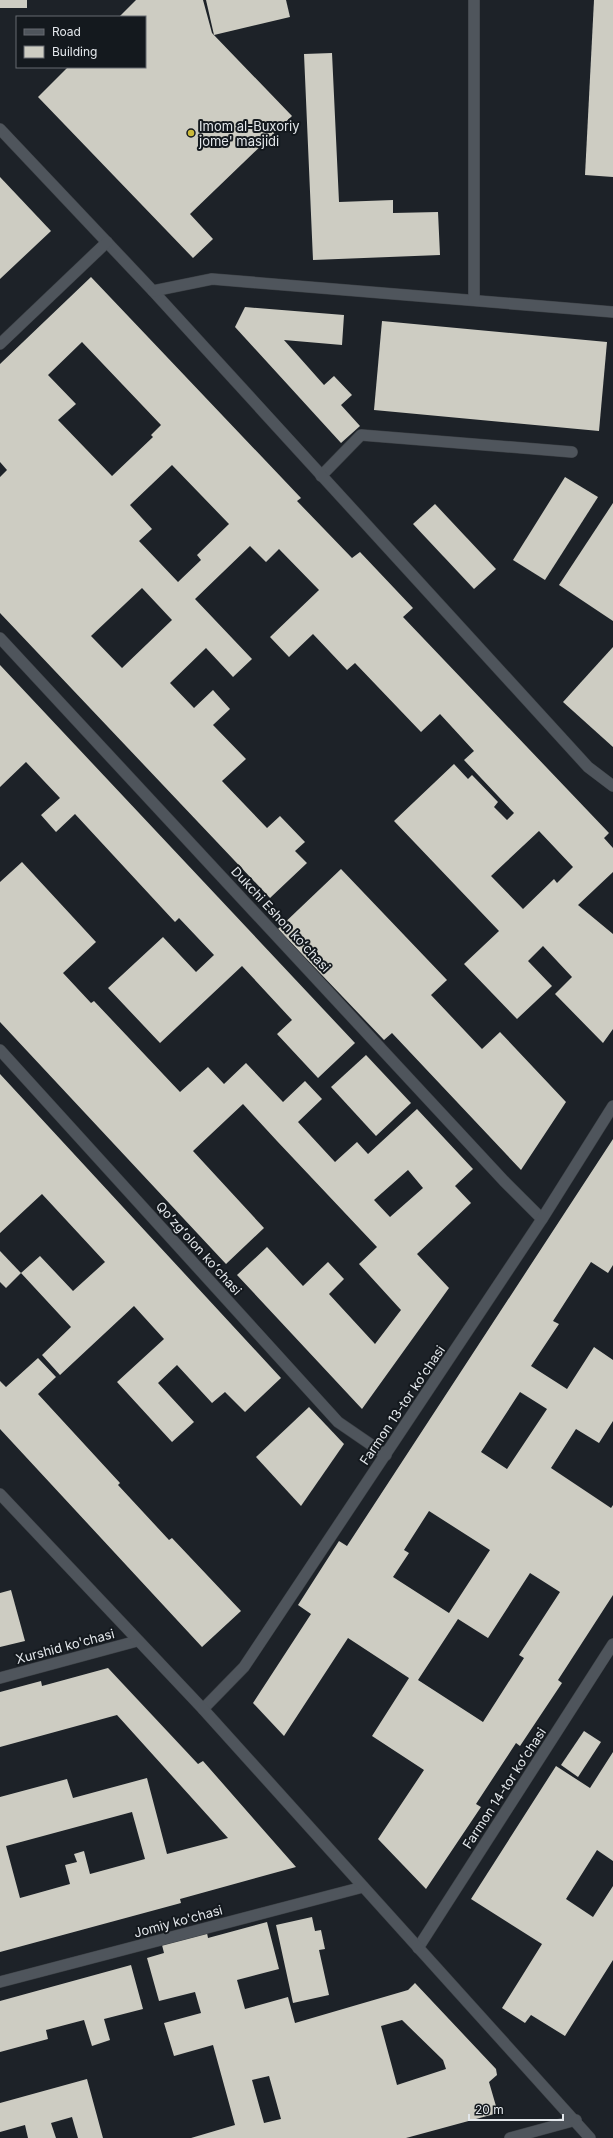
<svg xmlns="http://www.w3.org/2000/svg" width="613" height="2138" font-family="Inter,sans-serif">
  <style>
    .building { fill: #cdccc2; fill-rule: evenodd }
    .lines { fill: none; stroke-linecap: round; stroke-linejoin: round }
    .service-casing { stroke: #3c4045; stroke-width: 12 }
    .minor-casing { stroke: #3c4045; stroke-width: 12 }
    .tertiary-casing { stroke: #3c4045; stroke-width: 12 }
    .service { stroke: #4f555c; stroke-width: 11 }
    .minor { stroke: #4f555c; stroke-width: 11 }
    .tertiary { stroke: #4f555c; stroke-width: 11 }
    .poi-dot { fill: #cbb939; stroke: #14191e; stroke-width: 1.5 }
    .labels { text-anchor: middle; stroke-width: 4; stroke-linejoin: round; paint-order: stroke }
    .poi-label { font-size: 13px; fill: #e3e7eb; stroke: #14191e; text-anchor: start }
    .street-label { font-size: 13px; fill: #e3e7eb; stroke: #14191e }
  </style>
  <rect width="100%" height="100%" fill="#1d2228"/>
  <g class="building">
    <rect x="0" y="0" width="27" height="8"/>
    <path d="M136,0H203L212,33L292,116L190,214L213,239L193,258L38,97L68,67H145V17H119Z"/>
    <path d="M206,0H286L290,17L214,35Z"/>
    <path d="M594,0H613V177L585,175Z"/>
    <path d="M332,53L339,202L393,200V213L438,212L440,255L313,260L304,54Z"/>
    <path d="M0,177L51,231L0,279Z"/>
    <path d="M91,277L301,498L297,501L352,558L360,552L413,608L403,617L609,833L604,838L613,848V872L578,905L613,934V1029L603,1043L555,994L572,977L543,946L528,961L552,986L517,1019L464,964L499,931L394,821L454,764L468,779L472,775L498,802L494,807L507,820L514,813L464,760L474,751L440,714L421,732L355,663L347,670L313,634L289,657L270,637L319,590L279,549L266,562L250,546L195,599L252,659L233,677L206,648L170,683L194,708L213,690L230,709L213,725L246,759L222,781L267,828L280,816L305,842L295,851L307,863L270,898L0,613V477L7,470L0,462V364ZM82,342L161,425L151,435L153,437L112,476L58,420L76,404L48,375ZM172,465L229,524L197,555L201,560L178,582L139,541L152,529L130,505ZM142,588L172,620L122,668L91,636ZM539,831L573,867L557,883L554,879L523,909L491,876Z"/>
    <path d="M245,307L344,315L342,345L284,340L324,385L334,376L352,395L341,405L360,426L341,443L235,327Z"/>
    <path d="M382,321L607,342L599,431L374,410Z"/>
    <path d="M565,477L598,497L545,580L513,560Z"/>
    <path d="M613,503V621L559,585Z"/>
    <path d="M435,504L496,569L474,589L413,524Z"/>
    <path d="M613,647V747L563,702Z"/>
    <path d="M0,665L355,1043L318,1078L277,1034L292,1020L242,966L160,1043L108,988L163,937L196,972L214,955L179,918L175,922L75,814L56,832L41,815L60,798L26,762L0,787Z"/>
    <path d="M22,862L96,942L63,973L91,1003L94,1001L180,1092L208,1067L224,1084L246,1063L283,1102L305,1081L322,1099L298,1122L335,1162L357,1142L368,1154L417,1109L473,1169L455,1186L471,1203L417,1254L449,1288L362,1409L237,1275L267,1247L303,1286L328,1262L344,1279L329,1294L375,1344L401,1310L359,1264L377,1247L277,1141L243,1104L193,1151L264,1228L226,1264L0,1022V882ZM408,1170L423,1188L390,1217L374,1200Z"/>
    <path d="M341,869L447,980L431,995L482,1049L500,1032L566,1102L521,1170L392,1033L384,1040L278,929Z"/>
    <path d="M366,1055L411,1103L376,1136L331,1087Z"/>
    <path d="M0,1074L281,1378L245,1412L225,1392L212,1403L177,1365L158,1383L194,1422L172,1442L117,1382L164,1339L134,1306L60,1375L42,1355L71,1327L21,1273L40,1256L73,1291L105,1262L42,1194L0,1233Z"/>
    <path d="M613,1139V1265L608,1273L591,1262L553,1321L559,1324L531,1366L567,1389L594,1347L613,1360V1421L599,1443L576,1429L551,1468L611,1508L613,1505V1595L558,1680L562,1683L520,1746L516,1743L476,1804L481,1807L426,1889L378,1839L424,1770L372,1736L409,1678L348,1638L284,1736L253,1703L311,1614L298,1605L339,1541L347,1546ZM520,1392L547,1409L507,1469L481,1452ZM429,1511L490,1550L449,1613L393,1577L409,1553L404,1550ZM530,1573L560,1592L519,1655L524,1658L483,1722L418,1680L458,1619L488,1638Z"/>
    <path d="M0,1251L21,1273L6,1288L0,1282Z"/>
    <path d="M38,1358L56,1377L38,1394L120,1483L118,1485L169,1540L172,1538L241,1611L202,1647L0,1429V1381L6,1387Z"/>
    <path d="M309,1407L344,1444L301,1506L256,1457Z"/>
    <path d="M11,1590L25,1641L0,1647V1593Z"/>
    <path d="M108,1668L198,1764L203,1761L296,1867L180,1899L181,1903L0,1952V1797L67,1779L73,1798L147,1778L167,1854L228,1838L117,1715L0,1747V1692L41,1681L42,1686ZM132,1812L145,1859L90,1874L84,1851L74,1854L77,1862L65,1865L70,1884L20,1898L6,1846Z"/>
    <path d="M584,1731L601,1742L578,1777L561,1765Z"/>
    <path d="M613,1752V1861L597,1850L566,1899L593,1917L613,1886V1960L565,2036L531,2015L525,2023L502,2008L542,1944L471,1899L556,1766L590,1788Z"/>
    <path d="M312,1917L315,1931L321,1930L325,1949L319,1950L329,1995L293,2003L276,1925Z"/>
    <path d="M267,1922L279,1969L237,1980L245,2009L288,1997L295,2023L408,1990L415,1983L496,2069L497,2075L489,2082L498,2113L406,2138H191L235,2125L213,2045L174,2056L164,2023L201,2013L195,1992L159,2001L147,1958L164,1953L162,1945L207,1933L208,1938ZM402,2020L443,2060L446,2069L397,2085L381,2026ZM269,2076L281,2119L264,2123L252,2080Z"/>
    <path d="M131,1965L143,2009L104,2019L110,2040L92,2046L84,2020L46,2030L48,2039L0,2052V2001Z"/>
    <path d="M87,2079L103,2138H78L72,2117L51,2123L56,2138H28L25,2125L0,2132V2103Z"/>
  </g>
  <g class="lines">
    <defs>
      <path id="service" d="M321,476L361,435L572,452"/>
      <g id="minor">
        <path d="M0,129L153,291L588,767L613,786"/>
        <path d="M153,291L212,279L613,312"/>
        <path d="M474,299V0"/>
        <path d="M0,344L107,242"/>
        <path d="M0,638L504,1181L542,1219"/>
        <path d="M0,1050L338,1422L386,1455"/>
        <path d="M0,1678L137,1641"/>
        <path d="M203,1709L244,1667L542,1219L613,1106"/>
        <path d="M418,1948L613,1644"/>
        <path d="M0,1982L363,1887"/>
        <path d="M510,2138L576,2120"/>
      </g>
      <path id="tertiary" d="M0,1494L203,1709L590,2138"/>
    </defs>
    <use href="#service" class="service-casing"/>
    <use href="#minor" class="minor-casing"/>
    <use href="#tertiary" class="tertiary-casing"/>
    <use href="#service" class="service"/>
    <use href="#minor" class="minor"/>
    <use href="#tertiary" class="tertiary"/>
  </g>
  <circle class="poi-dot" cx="191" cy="133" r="4"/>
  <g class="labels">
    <g class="poi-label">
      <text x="199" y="131">Imom al-Buxoriy<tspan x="199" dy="15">jome' masjidi</tspan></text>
    </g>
    <g class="street-label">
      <text transform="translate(281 919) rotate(47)" y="5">Dukchi Eshon koʻchasi</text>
      <text transform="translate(199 1248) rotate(48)" y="5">Qoʻzgʻolon koʻchasi</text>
      <text transform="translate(402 1405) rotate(-56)" y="5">Farmon 13-tor koʻchasi</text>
      <text transform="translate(65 1646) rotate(-15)" y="5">Xurshid ko'chasi</text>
      <text transform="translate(504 1788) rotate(-57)" y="5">Farmon 14-tor koʻchasi</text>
      <text transform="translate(178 1921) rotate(-15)" y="5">Jomiy ko'chasi</text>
    </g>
  </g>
  <rect x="16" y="16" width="130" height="52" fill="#14191e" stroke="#676b70"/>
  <rect x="24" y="29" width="20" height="6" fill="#4f555c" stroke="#676b70"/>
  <text x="52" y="36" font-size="12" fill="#e3e7eb">Road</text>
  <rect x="24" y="46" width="20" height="12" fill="#cdccc2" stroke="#676b70"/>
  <text x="52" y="56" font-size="12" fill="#e3e7eb">Building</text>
  <path d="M469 2114v6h94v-6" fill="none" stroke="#e3e7eb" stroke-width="2"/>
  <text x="475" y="2114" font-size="12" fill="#e3e7eb" stroke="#14191e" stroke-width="3" paint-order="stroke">20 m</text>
</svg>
